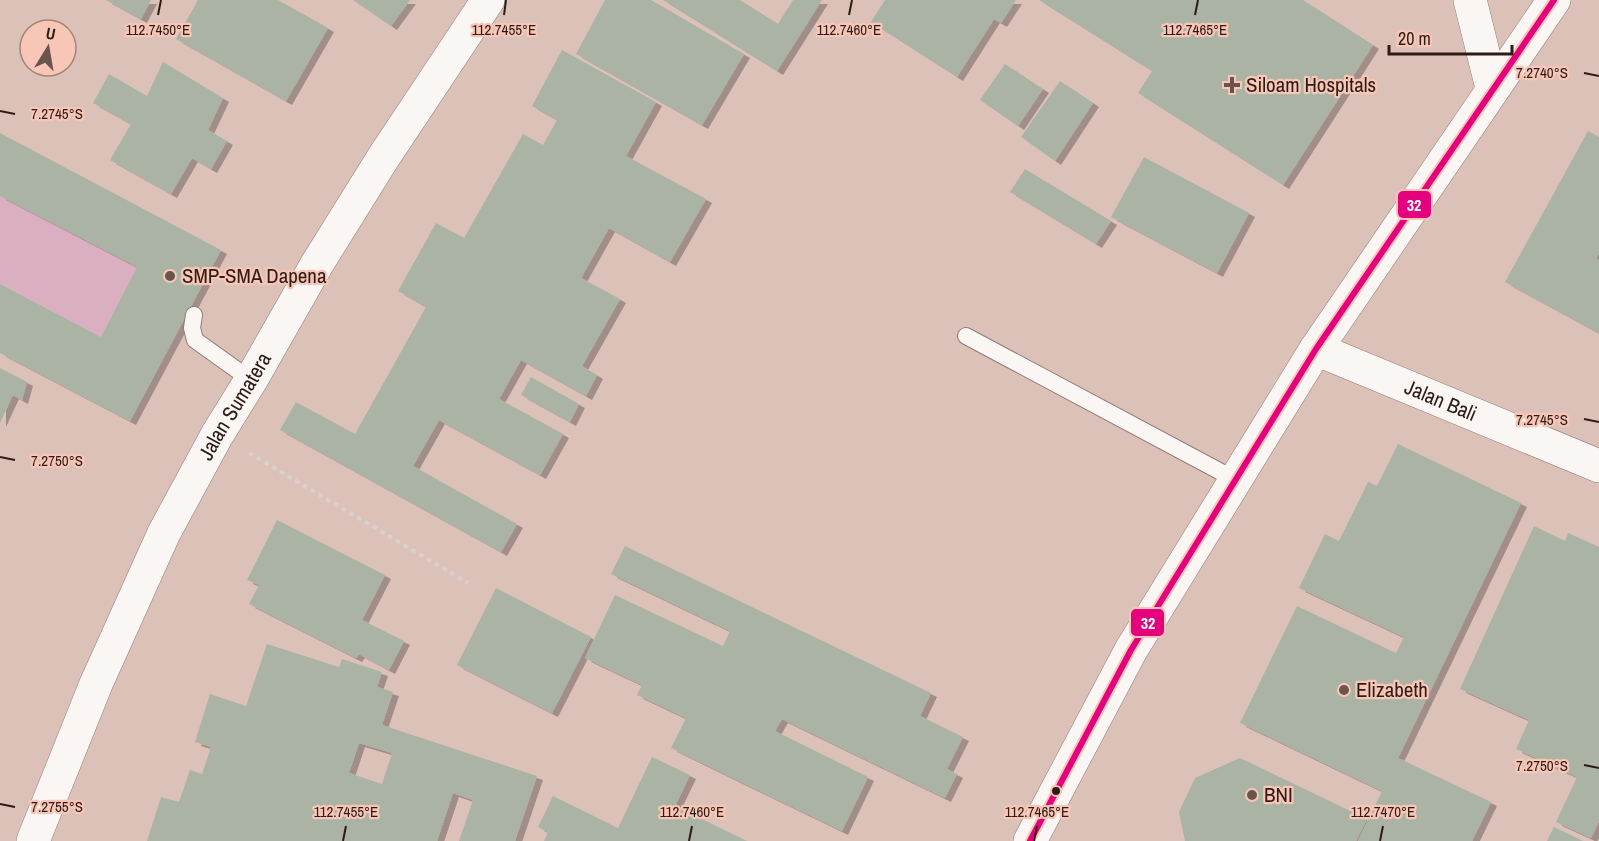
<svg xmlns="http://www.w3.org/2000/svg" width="1599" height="841" font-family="'Archivo Narrow',sans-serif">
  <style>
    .green { fill: #dbafc2 }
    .building { fill: #abb3a5; fill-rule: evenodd; filter: url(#shadow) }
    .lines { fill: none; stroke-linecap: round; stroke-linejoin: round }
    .lane-casing { stroke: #907c75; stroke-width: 18 }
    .street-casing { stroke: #907c75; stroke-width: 34 }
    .secondary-casing { stroke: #907c75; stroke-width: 34 }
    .highway-casing { stroke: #907c75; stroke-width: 34 }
    .path { stroke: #d9d1ce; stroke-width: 4; stroke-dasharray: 4.5 4.5; stroke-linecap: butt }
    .lane { stroke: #faf6f4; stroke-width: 16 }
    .street { stroke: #faf6f4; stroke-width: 33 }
    .secondary { stroke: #faf6f4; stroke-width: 33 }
    .highway { stroke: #faf6f4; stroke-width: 33 }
    .bus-1-casing { stroke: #f8c6b7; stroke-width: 10 }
    .bus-1 { stroke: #e5007d; stroke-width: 6 }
    .ticks { fill: none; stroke: #2d1b15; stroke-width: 2 }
    .poi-dot { fill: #6a554e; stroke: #f8c6b7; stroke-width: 2 }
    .bus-dot { fill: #2d1b15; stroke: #f8c6b7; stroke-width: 2 }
    .labels { text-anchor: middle; stroke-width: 4.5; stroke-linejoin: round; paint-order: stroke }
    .poi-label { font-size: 21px; fill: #2d1b15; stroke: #f8c6b7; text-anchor: start }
    .street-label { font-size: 21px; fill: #2d1b15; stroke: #f8c6b7 }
    .ticks-label { font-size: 15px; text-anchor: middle; fill: #2d1b15; stroke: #f8c6b7; stroke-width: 4.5; stroke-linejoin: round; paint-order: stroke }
    .line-badge { stroke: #f8c6b7; stroke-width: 2 }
    .badge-label { font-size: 16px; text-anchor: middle; font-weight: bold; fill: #fff }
  </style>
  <defs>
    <filter id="shadow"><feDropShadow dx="6" dy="4" stdDeviation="0" flood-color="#0004"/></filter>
  </defs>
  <rect width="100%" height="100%" fill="#dcc1b9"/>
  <path class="green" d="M0,196L137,267L101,337L0,284Z"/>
  <g class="building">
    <path d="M106,0H151L141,19Z"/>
    <path d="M198,0H278L328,28L286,101L176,39Z"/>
    <path d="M353,0H410L391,26Z"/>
    <path d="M605,0H651L744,54L702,125L576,54Z"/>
    <path d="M663,0H740L778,24L793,0H822L777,71Z"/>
    <path d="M885,0H1016L1001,23L994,19L957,77L871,22Z"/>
    <path d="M1039,0H1303L1373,45L1283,185L1138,93L1152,71Z"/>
    <path d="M562,50L656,102L626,156L706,199L670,262L609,228L581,278L620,299L582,366L597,375L586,396L521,360L499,399L563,434L540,475L439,420L413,466L517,524L501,552L280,430L296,402L355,434L426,307L398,291L436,223L464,238L523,134L543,145L557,120L532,106Z"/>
    <path d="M163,62L223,98L208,130L227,141L211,169L192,158L171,194L110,160L131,124L93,103L109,74L147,96Z"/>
    <path d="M1005,64L1043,89L1018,126L980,100Z"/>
    <path d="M1060,81L1093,103L1055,161L1021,137Z"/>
    <path d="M1588,131L1599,137V253L1596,258L1599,260V333L1505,282Z"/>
    <path d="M0,133L221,250L130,421L0,353V284L101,337L137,267L0,196Z"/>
    <path d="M1144,157L1249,213L1217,273L1111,217Z"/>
    <path d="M1025,169L1111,221L1096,244L1010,192Z"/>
    <path d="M0,368L27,382L22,400L13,395L0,423Z"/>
    <path d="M531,377L579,404L570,422L521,395Z"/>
    <path d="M1398,444L1521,503L1398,758L1491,802L1472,841H1358L1382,791L1240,723L1297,606L1396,653L1404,637L1299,588L1325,534L1339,541L1368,482L1377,486Z"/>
    <path d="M277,520L385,575L362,620L404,641L389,670L359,654L356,658L249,604L259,585L247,580Z"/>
    <path d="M1534,526L1565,541L1568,533L1599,547V821L1591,838L1556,822L1577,777L1516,749L1529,720L1460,689Z"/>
    <path d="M625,546L931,693L920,716L963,737L947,769L957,774L945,798L782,719L775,731L868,777L842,831L671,748L686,718L637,695L642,685L585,658L615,595L723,646L730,631L611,574Z"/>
    <path d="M496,588L591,637L552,713L457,665Z"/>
    <path d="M267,644L339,667L342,659L382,672L377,687L393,692L382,725L537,776L515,841H459L473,800L453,793L437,841H147L161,797L179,802L190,770L202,774L211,747L195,742L210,694L246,706ZM359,743L392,753L382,784L349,773Z"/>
    <path d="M652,757L690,775L675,806L747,841H544L548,832L538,827L553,796L618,828Z"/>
    <path d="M1240,758L1367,819L1356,841H1185L1179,812L1195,778Z"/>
    <path d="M1554,827L1583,841H1547Z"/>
  </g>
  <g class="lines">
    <defs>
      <g id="lane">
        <path d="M194,315L192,328L195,340L251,380"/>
        <path d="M966,336L1236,480"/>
      </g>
      <g id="street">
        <path id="s1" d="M1316,349L1599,466"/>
      </g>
      <g id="secondary">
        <path d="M1470,0L1492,88"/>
        <path id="s2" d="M33,841L96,684L164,533L217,435L251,380L317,264L383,158L488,0"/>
      </g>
      <path id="highway" d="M1030,841L1131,650L1316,349L1554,0"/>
    </defs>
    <use href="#lane" class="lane-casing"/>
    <use href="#street" class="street-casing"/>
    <use href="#secondary" class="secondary-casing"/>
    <use href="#highway" class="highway-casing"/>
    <path class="path" d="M249,453L468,583"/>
    <use href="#lane" class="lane"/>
    <use href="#street" class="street"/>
    <use href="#secondary" class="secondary"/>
    <use href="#highway" class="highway"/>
    <defs>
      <path id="bus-1" d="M1030,841L1131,650L1316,349L1554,0"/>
    </defs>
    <use href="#bus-1" class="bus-1-casing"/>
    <use href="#bus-1" class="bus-1"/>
  </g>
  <path class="ticks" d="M158,15L161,0M504,15L506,0M849,15L852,0M1195,15L1198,0M1584,73L1599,76M0,111L15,114M1584,419L1599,422M0,457L15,460M1584,765L1599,768M0,804L15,807M343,841L346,826M689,841L692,826M1034,841L1037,826M1380,841L1383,826"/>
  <g class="poi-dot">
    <path d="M1229 76h6v6h6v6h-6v6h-6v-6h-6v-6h6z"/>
    <circle cx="170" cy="276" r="6"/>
    <circle cx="1344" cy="690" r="6"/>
    <circle cx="1252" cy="795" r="6"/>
  </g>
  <circle class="bus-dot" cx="1056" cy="791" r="5"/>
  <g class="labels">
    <g class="poi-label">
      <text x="1246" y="92">Siloam Hospitals</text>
      <text x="182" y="283">SMP-SMA Dapena</text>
      <text x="1356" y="697">Elizabeth</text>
      <text x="1264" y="802">BNI</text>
    </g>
    <g class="street-label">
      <text dy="7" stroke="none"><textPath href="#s1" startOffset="135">Jalan Bali</textPath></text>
      <text dy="7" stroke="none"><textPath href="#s2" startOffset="480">Jalan Sumatera</textPath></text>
    </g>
  </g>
  <g class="ticks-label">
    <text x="158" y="35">112.7450°E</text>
    <text x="504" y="35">112.7455°E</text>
    <text x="849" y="35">112.7460°E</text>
    <text x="1195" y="35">112.7465°E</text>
    <text x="1542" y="78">7.2740°S</text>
    <text x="57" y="119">7.2745°S</text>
    <text x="1542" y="425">7.2745°S</text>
    <text x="57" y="466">7.2750°S</text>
    <text x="1542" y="771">7.2750°S</text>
    <text x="57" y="812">7.2755°S</text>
    <text x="346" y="817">112.7455°E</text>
    <text x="692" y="817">112.7460°E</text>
    <text x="1037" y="817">112.7465°E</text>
    <text x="1383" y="817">112.7470°E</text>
  </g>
  <g class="line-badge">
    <rect x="1397" y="190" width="35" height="29" rx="6" fill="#e5007d"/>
    <rect x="1130" y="608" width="35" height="29" rx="6" fill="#e5007d"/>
  </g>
  <g class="badge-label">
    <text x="1414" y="211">32</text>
    <text x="1148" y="629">32</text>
  </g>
  <g transform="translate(48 48) rotate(11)"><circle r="28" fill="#f8c6b7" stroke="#a78276" stroke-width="1.5"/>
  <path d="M0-4.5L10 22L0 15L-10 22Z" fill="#6a554e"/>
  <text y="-9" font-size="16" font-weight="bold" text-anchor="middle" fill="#2d1b15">U</text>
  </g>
  <path d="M1389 45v9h123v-9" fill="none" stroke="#2d1b15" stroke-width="3"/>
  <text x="1398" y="45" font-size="18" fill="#2d1b15" stroke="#f8c6b7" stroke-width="4.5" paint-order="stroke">20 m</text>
</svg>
